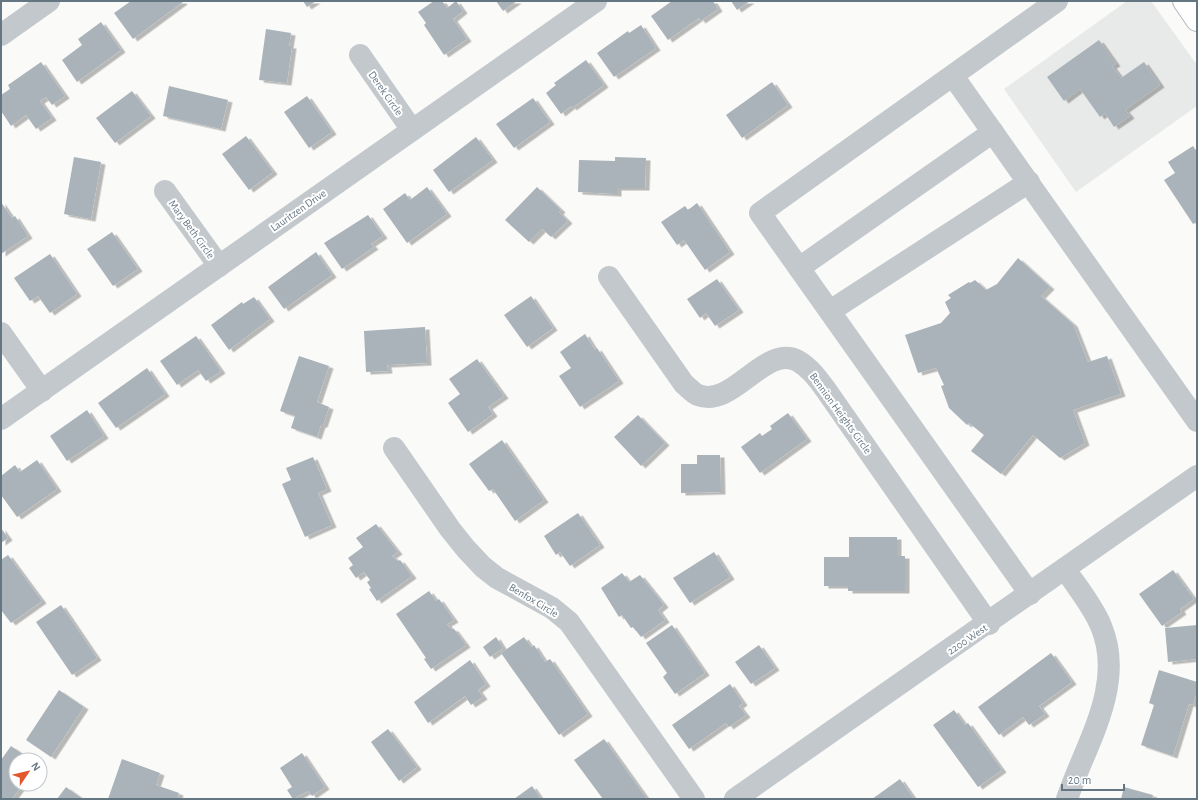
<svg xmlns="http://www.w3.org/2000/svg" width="1198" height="800" font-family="'Alegreya Sans',sans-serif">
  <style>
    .built { fill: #e8e9e9 }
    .building { fill: #aab3b9; filter: url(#shadow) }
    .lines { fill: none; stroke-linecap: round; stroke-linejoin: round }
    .major-casing { stroke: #b5babe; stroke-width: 24 }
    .minor { stroke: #c3c8cc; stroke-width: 22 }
    .major { stroke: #fff; stroke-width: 22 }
    .labels { text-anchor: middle; stroke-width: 4; stroke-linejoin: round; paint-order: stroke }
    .street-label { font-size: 11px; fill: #657683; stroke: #fff }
  </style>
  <defs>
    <filter id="shadow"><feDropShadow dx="4.5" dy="2.5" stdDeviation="0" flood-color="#0004"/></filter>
  </defs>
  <rect width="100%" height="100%" fill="#fafaf8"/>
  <path class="built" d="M1127,1H1151L1197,65V106L1076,192L1004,89Z"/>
  <g class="building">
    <path d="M131,1H182L183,2L133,39L114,13Z"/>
    <path d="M303,1H316L307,7Z"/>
    <path d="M434,1H442L447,8L456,1L463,11L453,19L467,39L444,55L424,25L426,23L418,12Z"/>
    <path d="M496,1H517L503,11Z"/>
    <path d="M672,1H713L718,9L701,21L699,18L668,40L651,16Z"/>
    <path d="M731,1H750L737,10Z"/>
    <path d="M101,22L121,50L77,82L62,60L82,45L78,39Z"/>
    <path d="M641,25L656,48L614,77L597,53L628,31L629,33Z"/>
    <path d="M266,29L291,33L289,46H292L287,83L259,80Z"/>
    <path d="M1099,40L1116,64L1112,66L1121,78L1144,62L1160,85L1125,110L1130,116L1114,127L1105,113L1100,117L1080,89L1064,101L1047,77Z"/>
    <path d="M586,60L604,85L572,108L571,106L561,114L546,93L556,85L554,83Z"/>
    <path d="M41,62L65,96L52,105L46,97L40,101L52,118L36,129L26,115L11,126L1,111V95L10,89L8,85Z"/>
    <path d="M772,82L788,105L742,138L726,115Z"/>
    <path d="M169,86L228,100L221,129L163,116Z"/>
    <path d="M132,91L151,116L115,143L96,118Z"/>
    <path d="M307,96L332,132L309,148L284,112Z"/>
    <path d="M533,98L550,122L514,148L496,124Z"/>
    <path d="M246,136L273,172L249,190L222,154Z"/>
    <path d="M476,137L493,160L449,192L433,170Z"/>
    <path d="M1193,146L1197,152V222L1193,224L1164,180L1175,173L1168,162Z"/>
    <path d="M74,157L101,162L91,219L64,214Z"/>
    <path d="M615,157L646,158L645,188H617V194L578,192L579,160L615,161Z"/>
    <path d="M427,187L447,214L407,243L383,209L405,193L410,200Z"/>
    <path d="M537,187L561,210L559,212L568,221L551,237L542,229L529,242L505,220Z"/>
    <path d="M1,202L12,218L15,216L28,236L1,254Z"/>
    <path d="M697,203L730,252L705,270L684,240L677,245L661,222L685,206L688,210Z"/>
    <path d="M368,215L383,236L371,244L374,247L342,269L324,243Z"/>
    <path d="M112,232L138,269L113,286L87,249Z"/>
    <path d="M316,252L332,275L284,309L268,287Z"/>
    <path d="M50,254L77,294L50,313L38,296L30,301L14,278Z"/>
    <path d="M1018,258L1050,287L1041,296L1073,324L1088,362L1107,356L1121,394L1073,410L1085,443L1060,458L1033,435L1001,474L971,451L984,435L969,423L967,425L949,408L941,386L944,385L936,368L918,373L905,335L941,323L950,313L945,302L951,298L948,295L969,282L970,283L975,280L986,290L997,284Z"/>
    <path d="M717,279L739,310L715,326L706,313L700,318L687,299Z"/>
    <path d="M531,296L553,328L527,347L504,315Z"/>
    <path d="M254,297L270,319L229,350L211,325L242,302L243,304Z"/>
    <path d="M425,327L427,363L387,365L388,371L366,372L364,331Z"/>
    <path d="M585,334L595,350L597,348L619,381L580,407L559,376L571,368L560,352Z"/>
    <path d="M196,336L221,371L206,381L198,370L177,385L160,361Z"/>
    <path d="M299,356L329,366L317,402L329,407L323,425H321L317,437L291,428L295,416L280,411Z"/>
    <path d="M477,359L504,396L488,407L493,414L468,432L448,403L460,394L449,379Z"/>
    <path d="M147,368L165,394L116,428L98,403Z"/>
    <path d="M87,410L104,436L67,461L50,436Z"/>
    <path d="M788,413L807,439L760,473L741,447L760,433L762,436L772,429L770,426Z"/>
    <path d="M638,415L665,443L641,466L614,437Z"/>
    <path d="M502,440L544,500L515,521L493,489L489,491L469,464Z"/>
    <path d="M697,455H720L721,492L681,493V464H697Z"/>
    <path d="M313,457L327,489L318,493L332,525L305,537L282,484L291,480L286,468Z"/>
    <path d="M37,460L57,489L17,517L1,495V476L15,465L20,472Z"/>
    <path d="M578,513L600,545L570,566L560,552L556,555L544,536Z"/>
    <path d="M376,524L398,552L392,556L398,561L400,560L412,576L377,601L369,589L371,588L367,582L370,580L364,572L356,578L349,568L353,565L348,558L363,547L356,538Z"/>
    <path d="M1,528L8,538L1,543Z"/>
    <path d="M849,537H897V556H905V591H848V586H824V557H849Z"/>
    <path d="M714,552L730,577L690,603L673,578Z"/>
    <path d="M8,555L42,601L11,623L1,610V560Z"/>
    <path d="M1173,570L1194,599L1180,609L1182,612L1162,626L1139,594Z"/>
    <path d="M622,573L629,582L640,575L664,605L658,610L665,620L641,637L633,627L631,628L622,615L619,617L601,588Z"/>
    <path d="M429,591L436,601L439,599L454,620L447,624L450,628L454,629L466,645L431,669L424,659L426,658L396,614Z"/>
    <path d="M61,605L97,658L72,675L36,622Z"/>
    <path d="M672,625L705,673L675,694L663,677L667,673L646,643Z"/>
    <path d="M1197,625V659L1168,662L1165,628Z"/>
    <path d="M496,637L503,648L490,657L483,647Z"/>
    <path d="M524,637L531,647L534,645L545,662L550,659L588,714L559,735L501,653Z"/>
    <path d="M759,645L775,668L751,684L735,662Z"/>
    <path d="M1051,653L1072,682L1039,706L1045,714L1029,725L1023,717L999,735L978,707Z"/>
    <path d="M470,660L486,684L478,690L483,697L471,705L465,696L428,723L414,702Z"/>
    <path d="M1159,670L1197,682V691L1193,705L1189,704L1173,756L1141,745L1154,705L1149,703Z"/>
    <path d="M730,684L743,703L739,706L746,715L729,727L726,723L689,749L672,725Z"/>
    <path d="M59,690L84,707L51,757L26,740Z"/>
    <path d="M954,710L965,725L968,723L1002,770L978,787L933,725Z"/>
    <path d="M388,729L417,767L399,781L371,742Z"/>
    <path d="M604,739L647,799H603L574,760Z"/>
    <path d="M11,746L31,760H16V784H23L12,799H1V760Z"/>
    <path d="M302,753L325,787L312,796L308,791L293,799L287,790L292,787L280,768Z"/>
    <path d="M122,759L160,773L156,785L179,793L177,799H108Z"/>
    <path d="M900,779L914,799H872Z"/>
    <path d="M532,786L541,799H514Z"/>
    <path d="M66,787L83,799H57Z"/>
    <path d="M1124,787L1153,795L1152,799H1121Z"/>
  </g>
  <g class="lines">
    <defs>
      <path id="major" d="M1184,1L1197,20"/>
    </defs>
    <use href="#major" class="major-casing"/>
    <g class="minor">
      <path d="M1,35L49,1"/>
      <path d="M360,55L412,130"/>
      <path d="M953,76L1197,421"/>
      <path d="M165,191L219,266"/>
      <path d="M799,268L993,132"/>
      <path d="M609,277L684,384C688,387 693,393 698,395C733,409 765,343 798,361C810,368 818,379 826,390L989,624"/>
      <path d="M830,311L1029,182"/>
      <path d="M1,333L42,391"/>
      <path d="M1,419L596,1"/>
      <path d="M394,448L450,529L466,549L483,567L497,578L552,608L569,622L694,799"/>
      <path d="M1065,569C1077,587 1093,606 1101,626C1126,685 1085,745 1067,799"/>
      <path d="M1030,594L760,213L1057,1"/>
      <path d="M735,799L1197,476"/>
    </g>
    <use href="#major" class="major"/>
  </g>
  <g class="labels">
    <g class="street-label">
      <text transform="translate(386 93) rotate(55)" y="4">Derek Circle</text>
      <text transform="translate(298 210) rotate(-35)" y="4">Lauritzen Drive</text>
      <text transform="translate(192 229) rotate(54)" y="4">Mary Beth Circle</text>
      <text transform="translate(841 413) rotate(54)" y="4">Bennion Heights Circle</text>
      <text transform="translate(534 600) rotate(31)" y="4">Benfox Circle</text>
      <text transform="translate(967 639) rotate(-34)" y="4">2200 West</text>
    </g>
  </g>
  <rect width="1198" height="800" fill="none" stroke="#657683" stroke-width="4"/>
  <g transform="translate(28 772) rotate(55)"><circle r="19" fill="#ffffff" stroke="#c1c8cd"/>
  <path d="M0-3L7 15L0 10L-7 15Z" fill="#e4572e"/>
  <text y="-6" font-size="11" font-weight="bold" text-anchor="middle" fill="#657683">N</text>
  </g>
  <path d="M1062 784v6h62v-6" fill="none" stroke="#657683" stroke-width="2"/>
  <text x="1068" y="784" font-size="12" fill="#657683" stroke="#ffffff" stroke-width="3" paint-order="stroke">20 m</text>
</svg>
